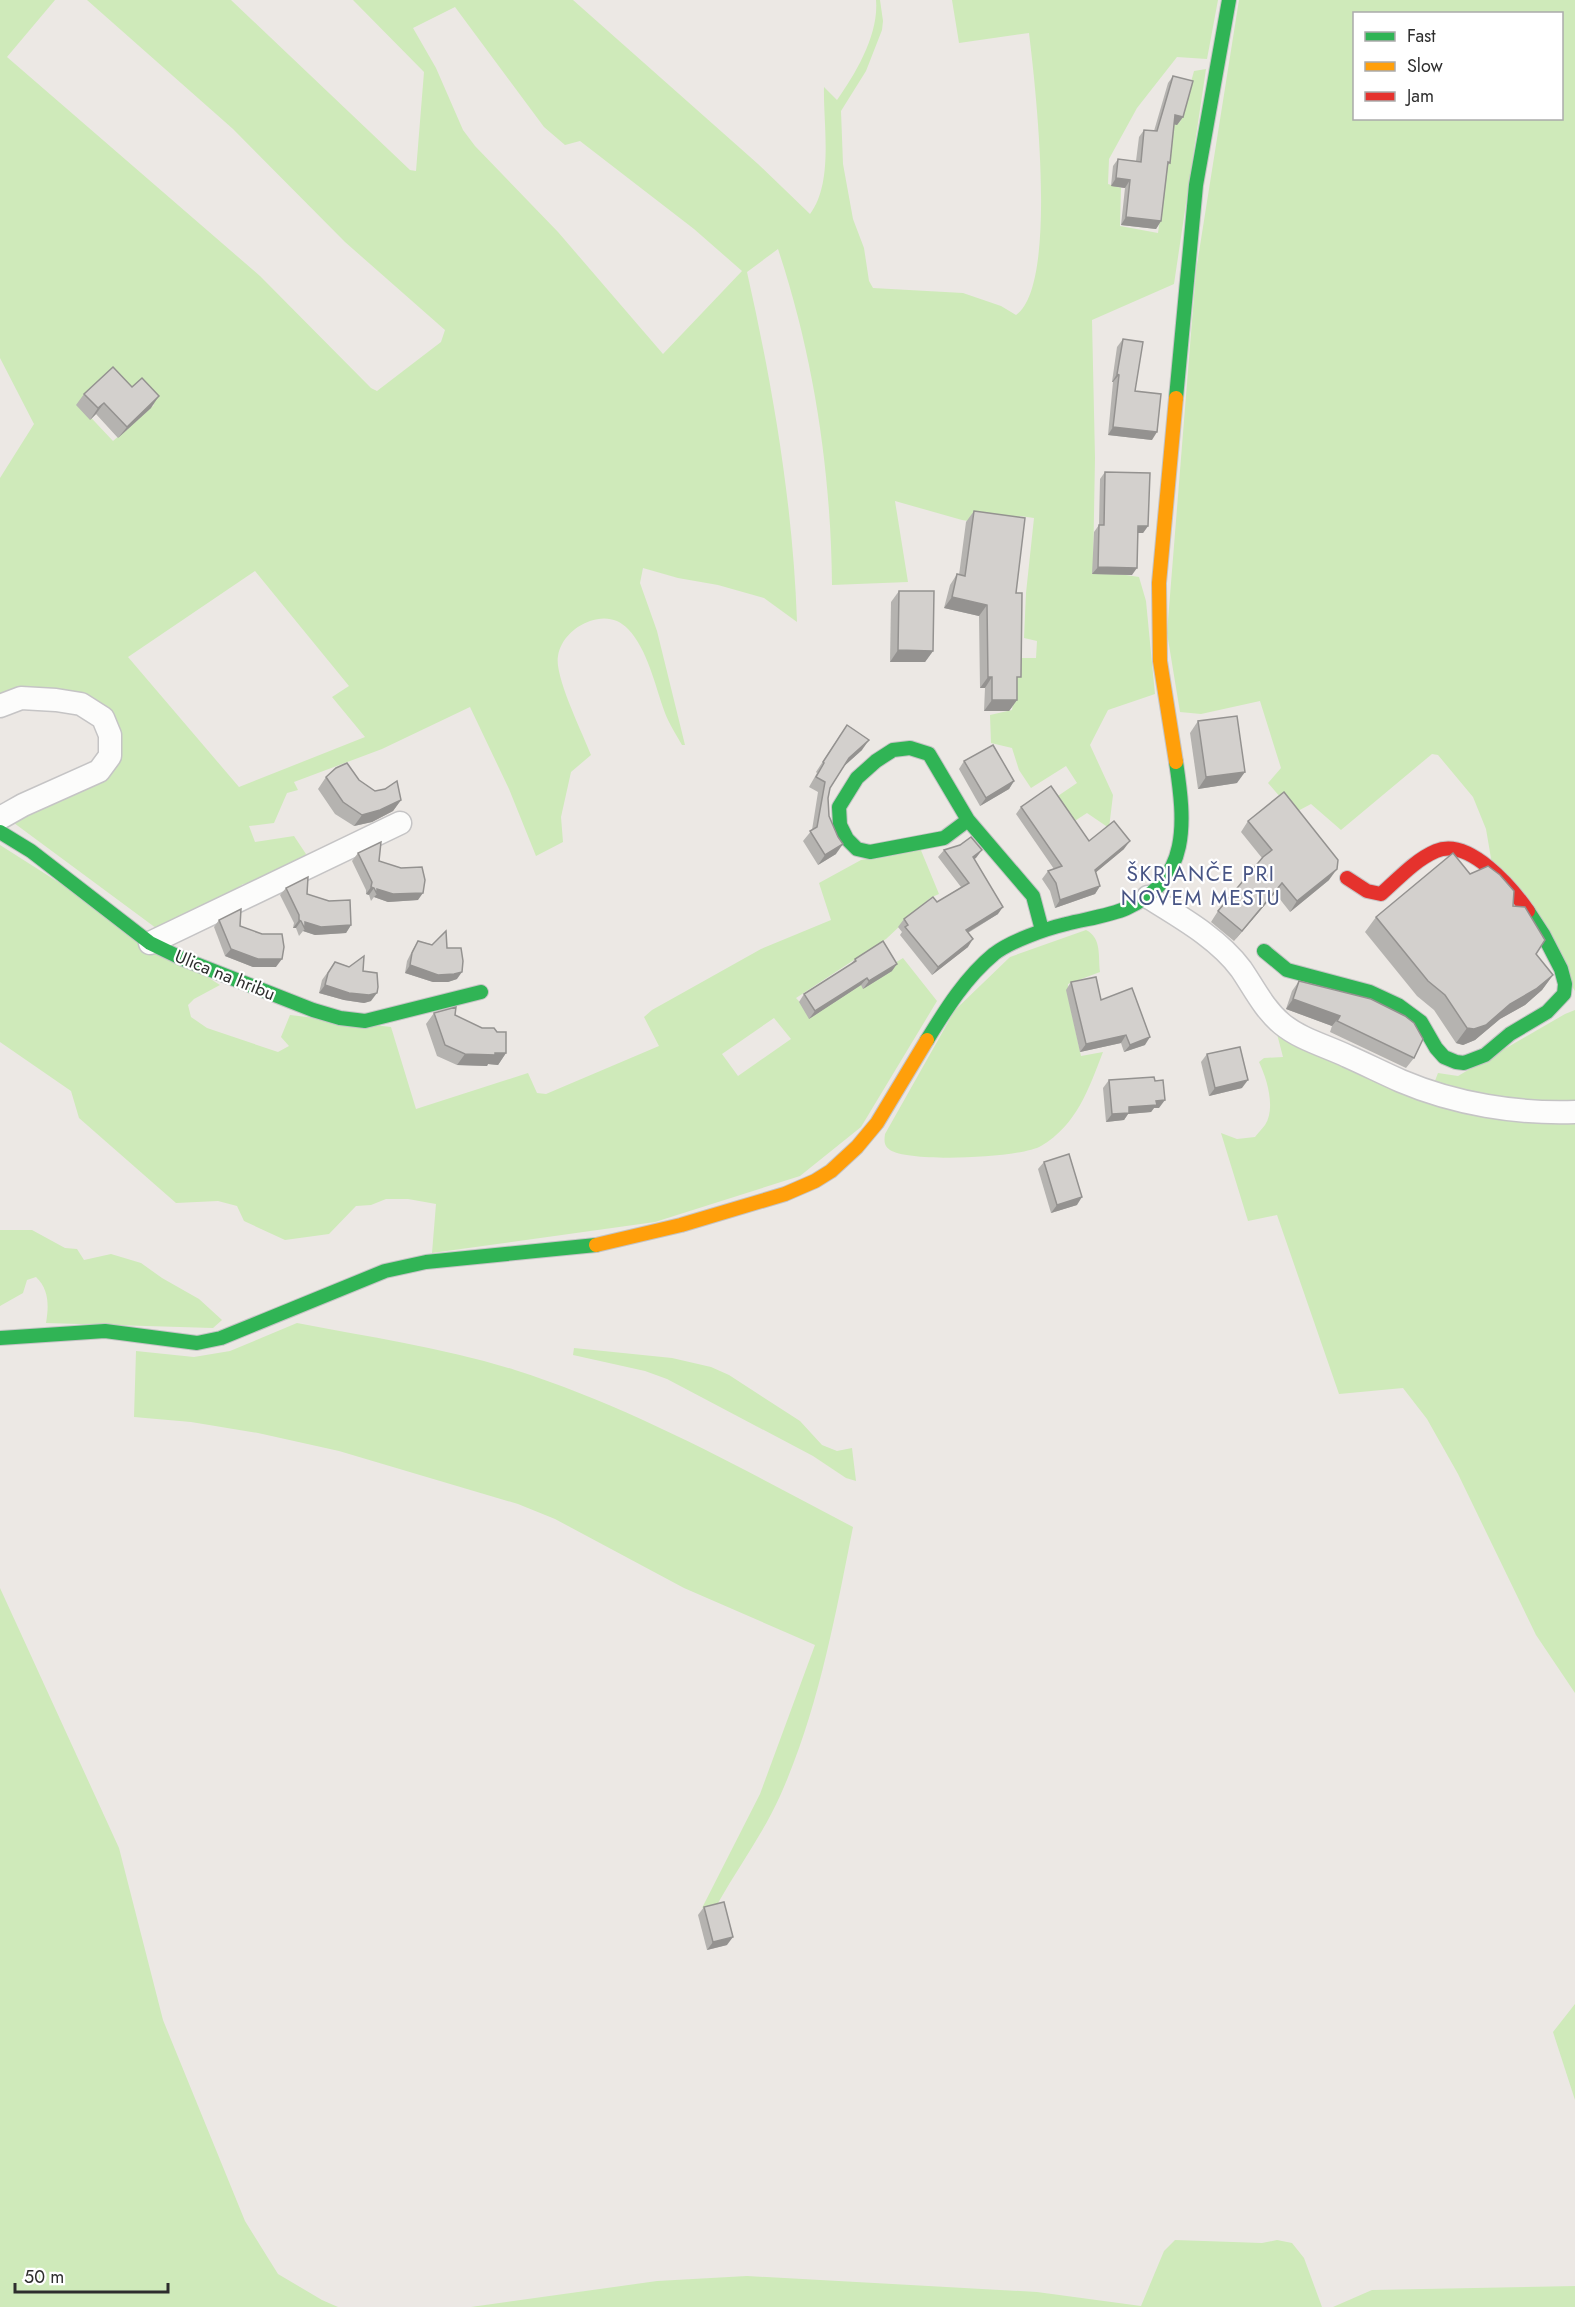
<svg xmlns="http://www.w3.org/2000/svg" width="1575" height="2307" font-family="Jost,sans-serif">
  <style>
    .green { fill: #cfeaba; fill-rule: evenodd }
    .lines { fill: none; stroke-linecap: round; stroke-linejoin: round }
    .street-casing { stroke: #c5c4c5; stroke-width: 25 }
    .fast-casing { stroke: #c5c4c5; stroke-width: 16 }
    .slow-casing { stroke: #c5c4c5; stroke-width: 16 }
    .jam-casing { stroke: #c5c4c5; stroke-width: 16 }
    .street { stroke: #fcfcfb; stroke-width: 22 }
    .fast { stroke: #30b455; stroke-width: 14 }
    .slow { stroke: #ff9f0a; stroke-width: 14 }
    .jam { stroke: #e5322d; stroke-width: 14 }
    .wall { fill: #b5b3b0 }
    .shaded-wall { fill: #949290 }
    .building { fill: #d3d0cd; stroke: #949290; stroke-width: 1.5 }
    .labels { text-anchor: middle; stroke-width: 4.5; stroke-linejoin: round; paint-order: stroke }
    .street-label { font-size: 18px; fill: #2e2e2e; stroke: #fff }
    .quarter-label { font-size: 21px; letter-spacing: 1.5px; fill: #485585; stroke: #fff }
  </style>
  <rect width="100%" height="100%" fill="#ece8e4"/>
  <g class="green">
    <path d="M0,0H55L7,57L260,276L371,388L377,391L441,342L445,330L345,242L233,129L87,0H231L410,170L416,171L424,72L353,0H573L758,164L810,214C834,182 823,124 824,87L837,100C856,73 879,34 876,0H880L883,21L882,30L866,71L841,111L843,164L853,219L864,248L869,281L873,288L963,293L1001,306L1016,315C1059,286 1035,82 1029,33L959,43L952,0H1218L1207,59L1177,57L1137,108L1109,159L1108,184L1121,188L1120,226L1158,233L1173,123L1180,122L1194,71L1206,69L1174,284L1092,320L1095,458L1093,570L1139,577L1146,601L1155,694L1108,710L1090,745L1113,795L1109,828L1087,813L1067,826L1052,800L1077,783L1066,766L1031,788L1019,770L1012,748L991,743L990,715L1012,710L1020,658H1036L1037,641L1024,638L1026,593L1034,518L1020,516L1014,528L962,520L895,501L908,582L832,585C831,472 814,357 778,249L747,272C773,388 793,504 797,622L764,598L718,585L678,578L643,568L640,583L657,631L685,745H682C676,734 669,724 665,713C655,686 648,650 628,629C618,618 604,616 590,621C574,627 561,639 558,656C554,676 583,734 591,755L571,772L561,817L563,842L536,856L509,789L470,707L382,749L294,782L298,790L287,793L274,823L249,826L255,842L294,836L306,854L303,860L253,883L243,884L226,896L170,921L160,931L14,823L17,818L103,776L108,718L0,698V478L34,424L0,358ZM455,7L544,127L565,145L580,141L694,229L742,271L663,354L558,232L475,146L463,130L436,68L413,28ZM136,386L154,405L113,441L80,406L128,392ZM255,571L349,686L332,697L365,737L239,787L128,657Z"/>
    <path d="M1239,0H1575V991L1493,870L1486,829L1473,797L1438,755L1432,754L1341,830L1311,804L1294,813L1268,783L1281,768L1260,701L1201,714L1180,712L1167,633L1196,271ZM1354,14H1562V118H1354Z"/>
    <path d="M0,845L220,985L194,999L188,1005L191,1017L207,1028L278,1052L289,1046L281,1037L290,1015L391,1027L416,1109L528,1073L537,1093L546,1094L659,1046L644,1017L652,1010L761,949L831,920L819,883L861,860L920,848L939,894L930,898L886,939L796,998L811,1014L903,958L937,1001L861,1127L800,1176L655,1222L432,1253L436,1204L408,1199H386L371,1205L356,1206L329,1234L285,1240L244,1221L237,1206L218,1201L176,1203L79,1118L71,1091L0,1042ZM774,1018L791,1039L738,1076L722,1054Z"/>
    <path d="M1086,930C1102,938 1098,956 1100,972L1068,984V996L1081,1056L1103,1052C1089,1088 1077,1125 1041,1146C1021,1158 910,1163 890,1150C884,1146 884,1141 885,1134L955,1010L1010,957Z"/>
    <path d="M1575,1010V1105L1556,1106L1433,1086L1438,1073L1458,1076L1565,1014Z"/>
    <path d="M1277,1034L1379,1081L1575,1118V1693L1536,1635L1458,1474L1427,1419L1403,1388L1339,1394L1277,1215L1248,1221L1221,1133L1237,1139L1255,1137C1258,1133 1262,1129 1265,1125C1276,1108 1267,1079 1259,1062L1264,1058L1283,1057Z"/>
    <path d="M0,1230H32L65,1248L77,1249L84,1260L111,1254L141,1263L162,1278L199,1299L222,1320L213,1328L46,1323C49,1306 49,1289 36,1277L27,1280L23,1293L0,1306Z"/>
    <path d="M297,1323C369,1337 445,1348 515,1370C634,1408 743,1469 853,1527C835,1618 818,1711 780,1796C763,1834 738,1867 718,1903L702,1908L760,1794L815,1645L684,1588L555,1519L518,1504L339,1451L258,1433L191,1422L134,1417L136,1351L194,1357L230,1351Z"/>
    <path d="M574,1348L672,1358L711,1367L729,1375L800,1421L822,1445L837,1451L852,1448L856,1481L846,1478L813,1456L667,1379L645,1371L573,1355Z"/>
    <path d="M0,1588L119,1848L163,2020L245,2221L278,2274L322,2300L338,2307H0Z"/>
    <path d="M1575,2004V2100L1553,2032Z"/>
    <path d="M1175,2240L1262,2243L1277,2240L1292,2243L1304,2258L1322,2307H471L657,2281L747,2276L1037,2292L1141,2306L1164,2251Z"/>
    <path d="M1575,2286V2307H1333L1372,2290Z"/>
  </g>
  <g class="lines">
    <defs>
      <g id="street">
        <path d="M0,706L21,698L56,700L81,704L103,718L110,735V756L99,771L23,805L0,818"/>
        <path d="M1148,897C1180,917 1218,938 1241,969C1254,988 1264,1009 1282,1024C1300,1039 1326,1046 1347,1056C1365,1064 1383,1073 1401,1081C1455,1104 1517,1114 1575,1112"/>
        <path d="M150,943L400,823"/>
      </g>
      <g id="fast">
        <path d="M1176,398L1196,185L1229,0"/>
        <path d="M968,820L944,838L870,852L857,849L847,839L840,825L839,807L857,778L876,761L893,750L910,748L929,754L968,820L1033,896L1042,930"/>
        <path d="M0,832L31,851L150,943L183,959L313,1010L340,1018L365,1021L481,992"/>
        <path d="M1264,951L1287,970L1370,992L1398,1005L1421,1022L1436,1048L1444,1057L1456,1062L1464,1063L1485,1055L1510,1034L1547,1012L1564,994L1565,984L1561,969L1543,934L1528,911"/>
        <path d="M927,1040C946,1009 966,977 994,954C1011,941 1045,929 1066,924C1085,919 1109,916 1127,908C1191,879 1185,822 1176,762"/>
        <path d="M0,1338L105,1331L197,1343L221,1338L385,1271L426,1262L596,1245"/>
      </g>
      <g id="slow">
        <path d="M1176,762L1160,661L1159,583L1176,398"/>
        <path d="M596,1245L681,1225L785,1194L815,1181L831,1171L857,1147L877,1123L927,1040"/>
      </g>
      <path id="jam" d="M1347,878L1367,891L1381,894C1398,879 1415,860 1436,851C1469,837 1512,888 1528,911"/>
    </defs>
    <use href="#street" class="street-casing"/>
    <use href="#fast" class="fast-casing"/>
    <use href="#slow" class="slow-casing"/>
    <use href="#jam" class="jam-casing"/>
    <use href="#street" class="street"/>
    <use href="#fast" class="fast"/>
    <use href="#slow" class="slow"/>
    <use href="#jam" class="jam"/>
  </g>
  <g class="wall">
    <path d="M1173,76L1183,117L1177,125L1174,124L1170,163L1168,165L1161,221L1156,229L1121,225L1125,188L1111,186L1113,166L1118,159L1136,161L1139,137L1144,130L1154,131L1168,83Z"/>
    <path d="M1123,339L1135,391L1152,440L1108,435L1113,382H1112L1117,347Z"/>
    <path d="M84,394L151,408L118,438L96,414L90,420L76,405Z"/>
    <path d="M1105,472L1148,526L1143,533H1138L1132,575L1092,574L1094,532L1099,525L1100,479Z"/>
    <path d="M974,511L1016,593L1017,700L1009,711H984L985,688H980L979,616L944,608L950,585L957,574L959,575L966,522Z"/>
    <path d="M899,591L933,651L925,662H890L891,602Z"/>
    <path d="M1198,721L1237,783L1198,789L1190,733Z"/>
    <path d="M840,735L862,750L844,766L830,788L828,798L829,816L836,854L818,865L803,841L812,830L818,792L809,787L817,773L816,772Z"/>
    <path d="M964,761L1014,781L1009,789L980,806L959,769Z"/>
    <path d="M326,777L359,780L375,791L385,789L401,800L393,811L372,822L354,826L335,814L318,789Z"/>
    <path d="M1021,807L1089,841L1124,849L1095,873L1100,886L1095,894L1055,908L1050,891L1042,879L1048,871L1054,869L1016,814Z"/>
    <path d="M1248,821L1329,880L1290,912L1275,893L1234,941L1211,922L1218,911L1262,858L1241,832Z"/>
    <path d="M944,850H982L974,859L998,914L968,933V947L932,975L900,935L902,932L898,927L904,919L937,902L961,887L938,857Z"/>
    <path d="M358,853L379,861L418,900L388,902L374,897L371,901L369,895L366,894V890L352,861Z"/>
    <path d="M1470,874L1513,906L1536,954L1553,975L1542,990L1525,1005L1500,1019L1475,1040L1463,1045L1456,1043L1434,1010L1417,996L1365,932L1376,917Z"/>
    <path d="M286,888L307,894L351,925L346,933L315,935L303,931L299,936L296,928H293L294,923L280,895Z"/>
    <path d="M219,920L240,926L276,967H253L225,956L214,927Z"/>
    <path d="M418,941L447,948L457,979L448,982H433L405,973L407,961L413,949Z"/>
    <path d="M855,959L892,971L863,989L861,985L809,1019L799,1002L804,994L850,965Z"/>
    <path d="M335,962L363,971L371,1001L364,1003L344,1000L319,993L322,980Z"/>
    <path d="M1299,981L1414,1058L1406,1068L1330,1032L1332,1026L1286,1009L1292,991Z"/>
    <path d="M1071,982L1145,1045L1124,1052L1121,1043L1080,1052L1066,990Z"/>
    <path d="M434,1013L455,1015L506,1053L498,1065L488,1064L487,1066L457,1065L437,1056L426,1024Z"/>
    <path d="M1207,1054L1242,1088L1209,1096L1201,1062Z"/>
    <path d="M1109,1080L1159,1108H1154L1151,1112L1128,1114L1124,1120L1106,1122L1103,1088Z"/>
    <path d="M1044,1162L1077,1205L1051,1213L1038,1169Z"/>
    <path d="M704,1907L727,1945L707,1950L698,1915Z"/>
  </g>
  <g class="shaded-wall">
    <path d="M1175,115L1183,117L1177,125L1169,123Z"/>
    <path d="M1116,178L1130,180L1125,188L1111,186Z"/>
    <path d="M1126,217L1161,221L1156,229L1121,225Z"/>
    <path d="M1117,374L1119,375L1113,382H1112Z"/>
    <path d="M159,396L151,408L118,438L127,427Z"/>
    <path d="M104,403L96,414L90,420L98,408Z"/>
    <path d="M1113,427L1157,432L1152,440L1108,435Z"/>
    <path d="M1138,526H1148L1143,533H1133Z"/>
    <path d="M1098,567L1137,568L1132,575L1092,574Z"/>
    <path d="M952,597L987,605L979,616L944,608Z"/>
    <path d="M898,650L933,651L925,662H890Z"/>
    <path d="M988,677H992L985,688H980Z"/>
    <path d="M992,700H1017L1009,711H984Z"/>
    <path d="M869,740L862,750L842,768L849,758Z"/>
    <path d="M1245,772L1237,783L1198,789L1206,777Z"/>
    <path d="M1014,781L1009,789L980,806L986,798Z"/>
    <path d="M401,800L393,811L372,822L354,826L362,815Z"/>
    <path d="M1130,841L1124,849L1089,878L1095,870Z"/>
    <path d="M843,844L836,854L818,865L825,855Z"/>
    <path d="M982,850L976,858L967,865L973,857Z"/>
    <path d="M1337,869L1329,880L1290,912L1297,901Z"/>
    <path d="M1282,883L1275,893L1234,941L1242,931Z"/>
    <path d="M1100,886L1095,894L1055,908L1060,900Z"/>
    <path d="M371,887L374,888L369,895L366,894Z"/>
    <path d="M377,889L423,893L418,900L388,902L374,897L377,894Z"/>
    <path d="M1003,907L998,914L960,937L966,930Z"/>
    <path d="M299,920L301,921L296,928H293Z"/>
    <path d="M305,922L351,925L346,933L315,935L303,931L305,929Z"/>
    <path d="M973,939L968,947L932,975L938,967Z"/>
    <path d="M231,949L282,959L276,967H253L225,956Z"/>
    <path d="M897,964L892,971L863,989L869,981Z"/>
    <path d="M410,965L462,972L457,979L448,982H433L405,973Z"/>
    <path d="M1553,975L1542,990L1525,1005L1500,1019L1475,1040L1463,1045L1456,1043L1467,1028L1510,1004Z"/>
    <path d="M867,978L861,985L809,1019L815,1011Z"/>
    <path d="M325,985L377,993L371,1001L364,1003L344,1000L319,993Z"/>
    <path d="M1293,999L1340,1016L1332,1026L1286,1009Z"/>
    <path d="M1126,1035L1121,1043L1080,1052L1086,1044Z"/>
    <path d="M1150,1037L1145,1045L1124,1052L1130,1045Z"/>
    <path d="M495,1053H506L498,1065L488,1064L487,1066L457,1065L465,1054Z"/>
    <path d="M1248,1080L1242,1088L1209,1096L1215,1088Z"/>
    <path d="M1165,1100L1159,1108H1154L1151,1112L1128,1114L1124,1120L1106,1122L1112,1114L1129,1107L1156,1101Z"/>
    <path d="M1082,1197L1077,1205L1051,1213L1057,1205Z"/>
    <path d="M733,1937L727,1945L707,1950L713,1942Z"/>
  </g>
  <g class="building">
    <path d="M1173,76L1193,81L1183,117L1175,115L1170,163L1168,162L1161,221L1126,217L1130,180L1116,178L1118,159L1141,162L1144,130L1157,131Z"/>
    <path d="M1123,339L1143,342L1135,391L1161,394L1157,432L1113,427L1119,375L1117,374Z"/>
    <path d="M113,367L132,387L142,378L159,396L127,427L104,403L98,408L84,394Z"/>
    <path d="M1105,472L1150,473L1148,526H1138L1137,568L1098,567L1099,525H1104Z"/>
    <path d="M974,511L1025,518L1016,593H1022L1021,677H1017V700H992V677H988L987,605L952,597L957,574L965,576Z"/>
    <path d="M899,591H934L933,651L898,650Z"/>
    <path d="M1237,716L1245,772L1206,777L1198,721Z"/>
    <path d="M847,725L869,740L849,758L830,788L828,798L829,816L838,837L843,844L825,855L810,831L817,827L825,782L816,777L824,763L823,762Z"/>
    <path d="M993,745L1014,781L986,798L964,761Z"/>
    <path d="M347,763L359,780L375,791L385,789L397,781L401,800L380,810L362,815L343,802L326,777L336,768Z"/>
    <path d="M1051,786L1089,841L1114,821L1130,841L1095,870L1100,886L1060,900L1056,883L1048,871L1062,866L1021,807Z"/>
    <path d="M1284,792L1338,860L1337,869L1297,901L1282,883L1242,931L1218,911L1263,857L1272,850L1248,821Z"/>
    <path d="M971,837L982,850L973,857L1003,907L966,930L973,939L938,967L905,927L908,925L904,919L933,897L937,902L969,883L944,850L960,845Z"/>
    <path d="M381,842L379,861L401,868L422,867L425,880L423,893L393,894L377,889V894L374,888L371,887L372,882L358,853Z"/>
    <path d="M1453,853L1470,874L1488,866L1500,875L1514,891L1513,906L1525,907L1545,940L1536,954L1553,975L1536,989L1510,1004L1486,1025L1474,1029L1467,1028L1445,995L1428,981L1376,917Z"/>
    <path d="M308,877L307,894L329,901L350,900L351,925L321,927L305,922V929L301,921L299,920V915L286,888Z"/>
    <path d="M241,909L240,926L262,934H282L284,947L282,959H258L231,949L219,920Z"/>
    <path d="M446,931L447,948H461L463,961L462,972L454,974L438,975L410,965L412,953L418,941L432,945Z"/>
    <path d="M883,941L897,964L869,981L867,978L815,1011L804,994L856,961L855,959Z"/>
    <path d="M364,956L363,971L377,973L378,987L377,993L369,995L349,993L325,985L328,973L335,962L349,967Z"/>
    <path d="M1096,977L1101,1000L1132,988L1150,1037L1130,1045L1126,1035L1086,1044L1071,982Z"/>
    <path d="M1299,981L1371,999L1405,1016L1414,1023L1423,1039L1414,1058L1337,1021L1340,1016L1293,999Z"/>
    <path d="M456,1007L455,1015L482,1028H494L497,1032H506V1053H495V1055L465,1054L445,1045L434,1013Z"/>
    <path d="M1240,1047L1248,1080L1215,1088L1207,1054Z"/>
    <path d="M1154,1077L1155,1081L1163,1080L1165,1100L1156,1101L1157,1105L1129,1107V1113L1112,1114L1109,1080Z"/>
    <path d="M1069,1154L1082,1197L1057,1205L1044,1162Z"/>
    <path d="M724,1902L733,1937L713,1942L704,1907Z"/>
  </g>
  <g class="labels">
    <g class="street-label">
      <text transform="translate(225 975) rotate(22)" y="6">Ulica na hribu</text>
    </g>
    <g class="quarter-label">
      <text x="1201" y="881">ŠKRJANČE PRI<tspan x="1201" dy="24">NOVEM MESTU</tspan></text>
    </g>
  </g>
  <rect x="1353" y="12" width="210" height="108" fill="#ffffff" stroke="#ababab" stroke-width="1.5"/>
  <rect x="1365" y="32" width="30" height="9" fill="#30b455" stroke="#ababab" stroke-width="1.5"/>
  <text x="1407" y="42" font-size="18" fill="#2e2e2e">Fast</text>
  <rect x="1365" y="62" width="30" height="9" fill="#ff9f0a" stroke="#ababab" stroke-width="1.5"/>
  <text x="1407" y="72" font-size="18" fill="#2e2e2e">Slow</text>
  <rect x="1365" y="92" width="30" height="9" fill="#e5322d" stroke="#ababab" stroke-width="1.5"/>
  <text x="1407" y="102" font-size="18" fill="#2e2e2e">Jam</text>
  <path d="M15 2283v9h153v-9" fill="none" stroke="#2e2e2e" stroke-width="3"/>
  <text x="24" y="2283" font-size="18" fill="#2e2e2e" stroke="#ffffff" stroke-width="4.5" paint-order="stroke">50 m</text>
</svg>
